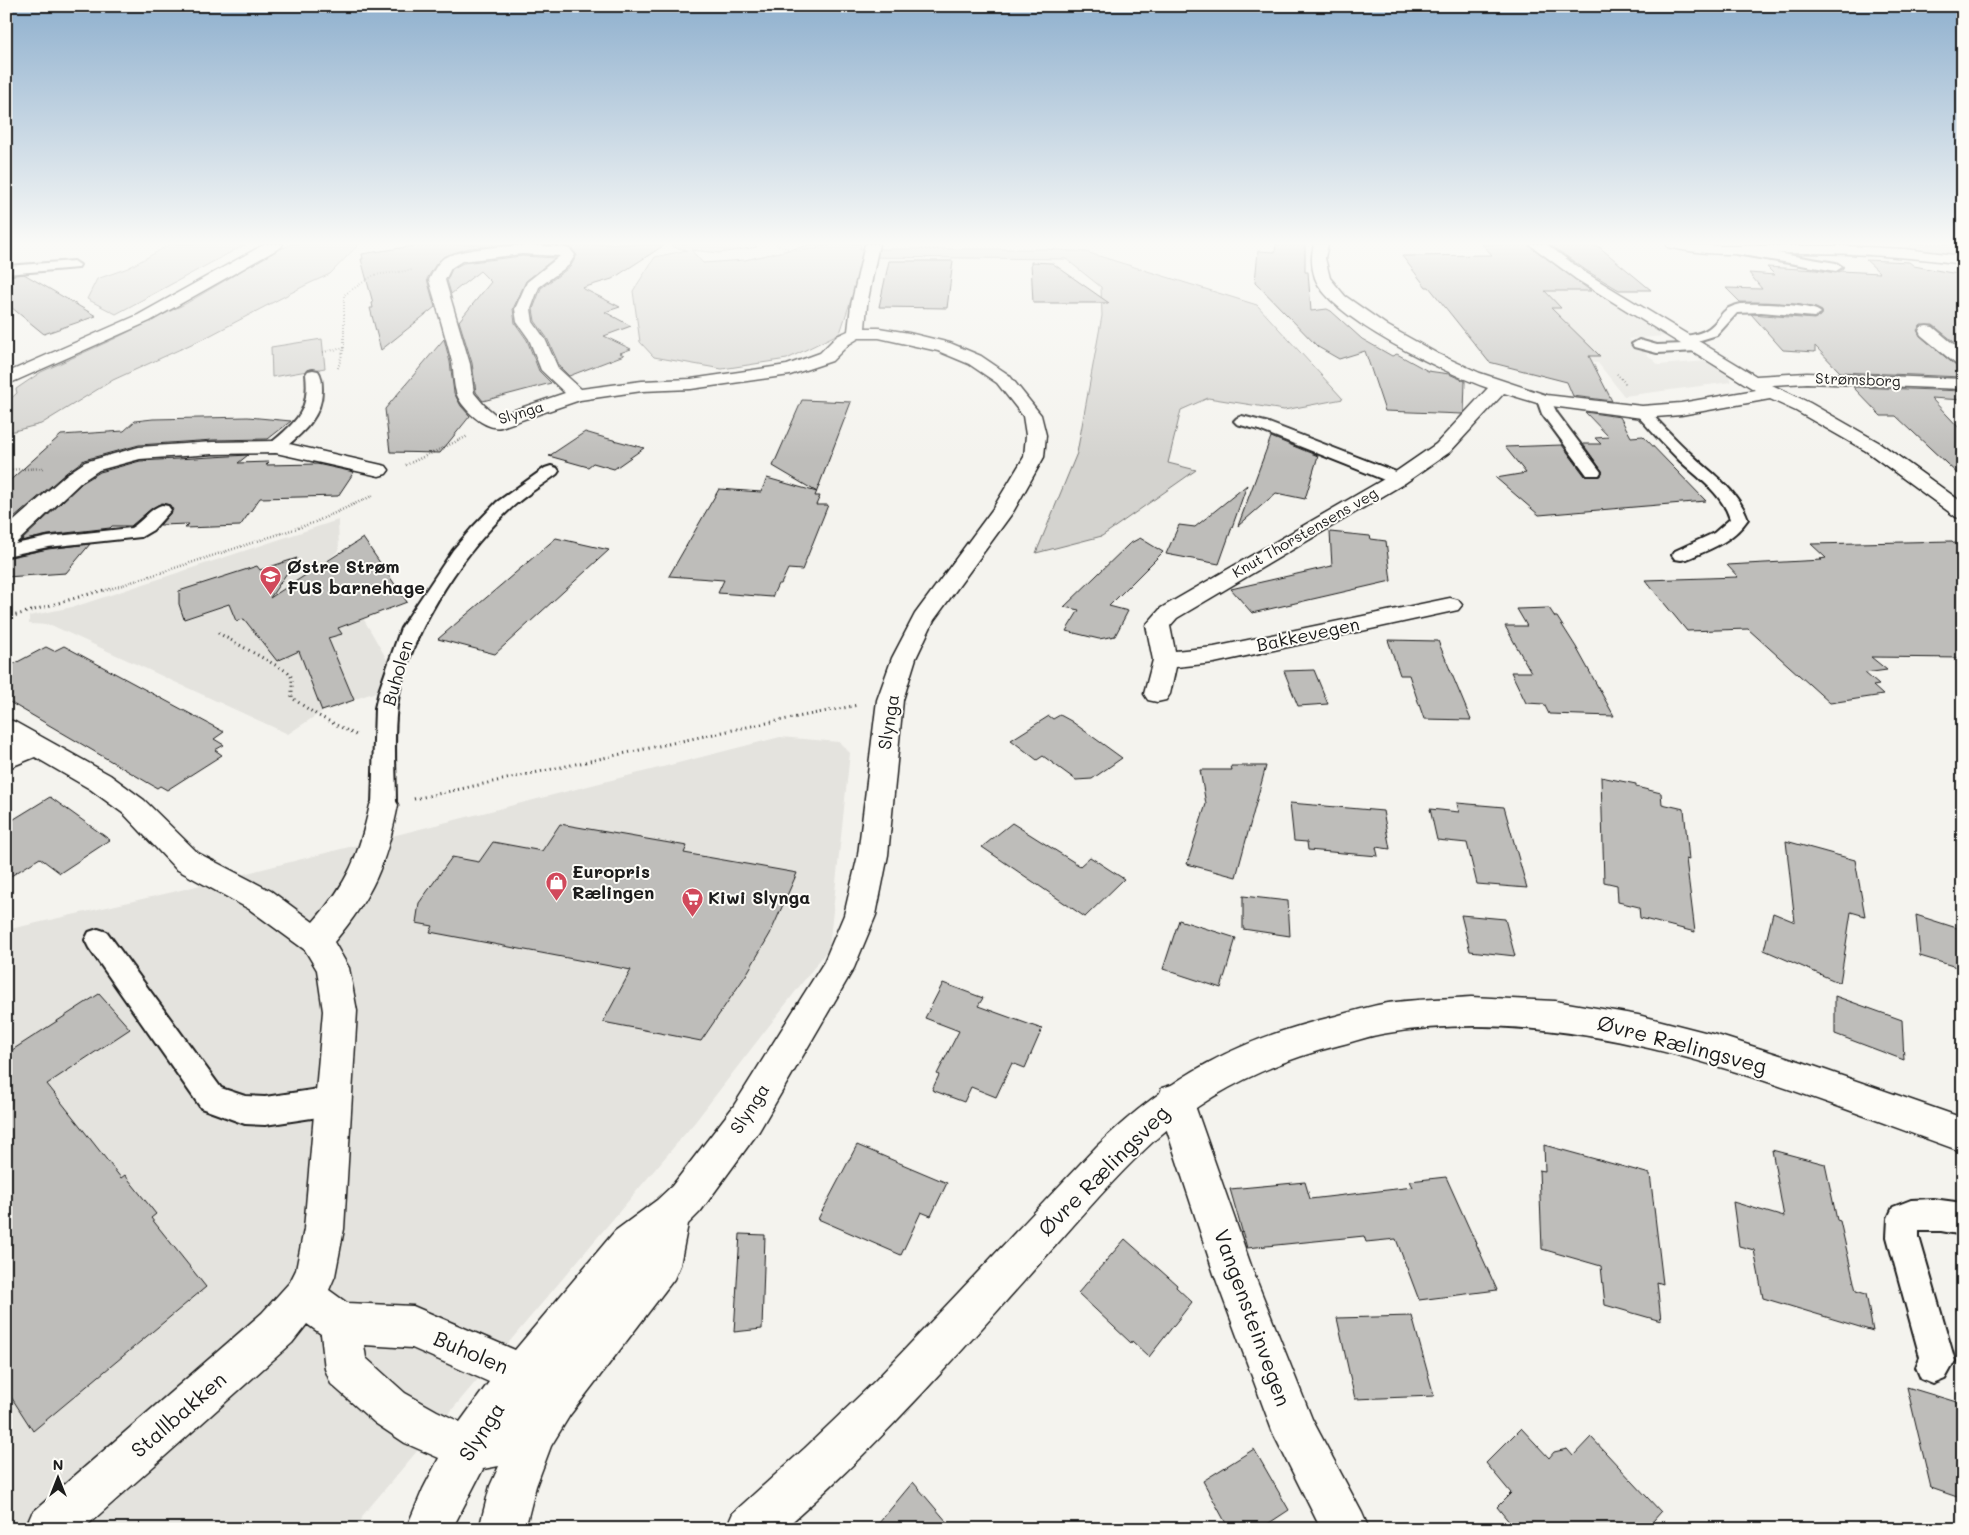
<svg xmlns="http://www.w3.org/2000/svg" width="1969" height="1535" font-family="Mali,sans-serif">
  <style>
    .built { fill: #e4e3de }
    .green { fill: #d4d3cf; stroke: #787876 }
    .building { fill: #bebdba; stroke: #1c1c1c }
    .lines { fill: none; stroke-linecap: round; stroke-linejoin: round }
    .service-casing { stroke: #1c1c1c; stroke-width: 4 }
    .minor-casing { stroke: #1c1c1c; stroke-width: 3 }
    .secondary-casing { stroke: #1c1c1c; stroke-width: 3 }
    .path-far2 { stroke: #1c1c1c; stroke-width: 2; stroke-dasharray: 0.5 2.5; stroke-linecap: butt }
    .path-far1 { stroke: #1c1c1c; stroke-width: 2.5; stroke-dasharray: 0.5 2.5; stroke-linecap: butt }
    .path { stroke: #1c1c1c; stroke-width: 3; stroke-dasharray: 1 4; stroke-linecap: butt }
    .service { fill: #fdfcf7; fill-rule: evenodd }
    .minor { fill: #fdfcf7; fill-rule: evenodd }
    .secondary { fill: #fdfcf7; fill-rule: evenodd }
    .labels { text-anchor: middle; stroke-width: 4; stroke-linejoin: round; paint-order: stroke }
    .far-street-label { font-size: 15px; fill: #1c1c1c; stroke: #fdfcf7 }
    .poi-label { font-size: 18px; font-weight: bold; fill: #1c1c1c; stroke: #fdfcf7; text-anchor: start }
    .street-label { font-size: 18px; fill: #1c1c1c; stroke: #fdfcf7 }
    .near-street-label { font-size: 21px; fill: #1c1c1c; stroke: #fdfcf7 }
  </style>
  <rect width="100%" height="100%" fill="#f4f3ee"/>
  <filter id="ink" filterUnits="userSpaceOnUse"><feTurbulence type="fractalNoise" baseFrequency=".02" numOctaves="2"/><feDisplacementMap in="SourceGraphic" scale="10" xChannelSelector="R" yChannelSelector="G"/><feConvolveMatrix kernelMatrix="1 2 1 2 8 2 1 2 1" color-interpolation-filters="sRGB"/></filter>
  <g filter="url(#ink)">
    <g class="built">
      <path d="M1554,266L1571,274L1665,336L1629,339L1659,365L1706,361L1729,376L1731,382L1624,396L1598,363L1556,359L1487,274Z"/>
      <path d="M338,520L339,550L329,559L389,663L376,692L326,709L288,734L51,625L29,624V616L77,606Z"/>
      <path d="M780,737L839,742L850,753L829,948L695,1122L363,1515L358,1529H6V930L173,892Z"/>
    </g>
    <g class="green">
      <path d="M171,244H246L116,314L87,299L97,279L128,268Z"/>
      <path d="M291,244H359L330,274L306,285L209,336L113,380L41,424L6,433V403L17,393L16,389L41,372L114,339L187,303L263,258Z"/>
      <path d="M670,244H754L757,247L719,253L691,250L703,263L745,260L814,244H861L860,249H1045L1086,252L1257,305L1343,399L1284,410L1208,398L1181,410L1168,463L1196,470L1102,536L1036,553L1077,453L1102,316L1101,287L1066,259L865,257L840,333L787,359L722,369L654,357L640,342L633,291L655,257L687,250L673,247Z"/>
      <path d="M1912,244H1963V260L1917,255L1910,248Z"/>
      <path d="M322,339L325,368L272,377L271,347Z"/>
    </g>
    <g class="building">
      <path d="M414,244H520L469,248L443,257L436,264L427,279L435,307L381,350L370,308H373L372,303H373L361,259H363L362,254L413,246Z"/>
      <path d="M536,244H666L612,279L582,288L620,307L605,312L631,326L604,336L631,349L620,353L624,355L569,376L560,367L547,338L535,321L533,309L541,288L570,267L577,255L570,247Z"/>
      <path d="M1276,244H1305V272H1308L1311,311L1327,309L1331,311L1362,339L1392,356L1397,354L1428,371L1449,374L1465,381L1464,412L1462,414L1385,411L1365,351L1339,359L1318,347L1255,282L1258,251L1275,252Z"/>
      <path d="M1482,244H1527L1591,291H1545L1561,308H1551L1600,356H1589L1612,401L1573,396L1567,382L1489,362L1429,287H1426L1402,256L1492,255Z"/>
      <path d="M1549,244L1598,246L1651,290H1619L1587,271Z"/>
      <path d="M522,256L555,258L526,281L513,309L515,323L527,340L539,371L551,383L483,401L476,392L472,363L459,321L491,282L480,271L451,294L447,280L452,269L463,263Z"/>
      <path d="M1866,260L1909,262L1914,266L1963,275V349L1933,325H1921L1917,330L1920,336L1956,366L1963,368V377L1840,372L1815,346V352L1783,350L1751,314L1814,319L1822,315V311L1816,308L1796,304L1740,302L1726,288L1762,289L1749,273L1775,275L1767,267L1816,270L1836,273L1840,271L1880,273Z"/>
      <path d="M889,261H953L947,308L879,307Z"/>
      <path d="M1031,262L1052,263L1109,303H1033Z"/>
      <path d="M24,274L96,316L44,334L6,303V276Z"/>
      <path d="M444,339L450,362L454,393L461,406L470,416L440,453L390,452L385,409Z"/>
      <path d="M1853,387L1963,391V400L1931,398L1963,432V479L1896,416H1881Z"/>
      <path d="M802,400L851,402L815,496H820L816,505H828L802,570L788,569L781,584H778L772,597L718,593L724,580L669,576L719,489L761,492L767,478L817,492L773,466Z"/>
      <path d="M1585,412L1620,417L1631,437L1643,436L1706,501L1539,515L1496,478L1526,473L1505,447L1562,445L1585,476H1601L1602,471L1583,444H1601L1595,438L1609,437Z"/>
      <path d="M248,417L291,421L268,439L213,440L139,445L84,460L66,473L6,525V484L61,435L124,431L135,421L153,419Z"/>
      <path d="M585,432L602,437L644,448L614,469L593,463L588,467L549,456Z"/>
      <path d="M1271,437L1318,456L1305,499L1276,493L1238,526Z"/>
      <path d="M248,455L238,463L269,462L266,465L317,464L354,472L338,496L260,498L240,526L185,528L189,524L160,525L173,510L170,505L162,503L152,508L131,526H112L110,528L48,535L21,541L82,483L100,472L140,461Z"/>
      <path d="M1247,485L1219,564L1166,554L1179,525L1195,527Z"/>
      <path d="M1330,532L1370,536L1371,539L1386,541L1391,581L1252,613L1231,589L1332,566Z"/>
      <path d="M363,538L407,602L338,628L342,634L328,638L354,700L322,711L299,651L277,661L244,619L236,621L229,604L184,619L179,604V591L257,566L260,570L297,558L270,598Z"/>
      <path d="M556,538L609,550L495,654L438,639Z"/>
      <path d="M1140,538L1163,552L1109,606L1128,611L1115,636L1099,639L1066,631L1079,610L1064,607L1129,544Z"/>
      <path d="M1952,541L1963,550V658L1871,657L1887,670L1865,673L1879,685L1873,686L1883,695L1830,703L1748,629L1687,631L1645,580L1738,577L1727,565L1822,560L1820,559L1826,558L1811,544Z"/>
      <path d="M90,544L66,573L6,577V558L48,549Z"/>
      <path d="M1549,608L1555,617H1557L1576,647L1614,716L1549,714L1544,704L1526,703L1511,672H1531L1505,626H1527L1517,609Z"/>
      <path d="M1388,640L1438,641L1471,720L1424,719L1409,675H1400Z"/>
      <path d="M64,646L224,732L214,739L224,745L215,750L222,755L167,790L160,786L157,788L6,700V668L46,647L54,651Z"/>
      <path d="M1314,670L1328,704L1298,706L1284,671Z"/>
      <path d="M1060,715L1071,721L1122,758L1092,779L1076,780L1043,756L1037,760L1011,740L1049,716L1053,719Z"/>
      <path d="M1231,766H1266L1236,877L1187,864L1206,804L1200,770H1232Z"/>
      <path d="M1601,777L1636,784V787L1661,793L1662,804L1684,809L1689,860L1686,859L1695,932L1640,918L1639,907L1618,902L1617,885L1604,882Z"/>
      <path d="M50,797L110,840L60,873L40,858L6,879V824Z"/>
      <path d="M1290,803L1383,811L1390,849L1376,847L1378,856L1308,850L1307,842L1294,841Z"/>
      <path d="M1457,803L1504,807L1527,888L1477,884L1467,843L1437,840L1430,809L1459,812Z"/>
      <path d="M1012,823L1080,866L1090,857L1124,879L1085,917L982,847Z"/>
      <path d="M560,824L687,846L684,853L797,873L770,934L746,975L701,1041L603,1022L631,970L430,932L433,926L416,923L419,903L452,857L479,862L493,842L542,851Z"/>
      <path d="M1786,841L1855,860L1865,916L1851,912L1840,983L1764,950L1773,913L1795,922Z"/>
      <path d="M1243,896L1288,901L1290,936L1243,929Z"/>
      <path d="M1461,915L1505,919L1515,956L1470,951Z"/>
      <path d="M1916,915L1963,930V969L1920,956Z"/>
      <path d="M1179,920L1236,938L1221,988L1163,969Z"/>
      <path d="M943,983L983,998L978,1006L1042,1029L1025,1068L1012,1063L996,1097L971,1087L964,1102L932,1090L939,1075L937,1074L959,1031L925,1018Z"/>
      <path d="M99,994L130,1029L47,1084L121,1178L125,1175L156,1214L151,1218L206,1287L33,1431L6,1389V1054Z"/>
      <path d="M1835,996L1902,1020L1904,1060L1835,1034Z"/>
      <path d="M857,1145L947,1183L931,1216L921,1212L901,1255L818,1219Z"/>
      <path d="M1544,1145L1650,1174L1663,1284L1657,1282L1661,1321L1605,1305L1601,1266L1542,1249L1539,1170L1545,1171Z"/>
      <path d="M1772,1150L1825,1164L1837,1220L1840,1221L1856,1291L1866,1294L1873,1331L1763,1298L1754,1250L1739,1246L1733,1202L1784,1217Z"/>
      <path d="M1446,1177L1497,1290L1419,1300L1396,1239L1366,1242L1364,1236L1247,1248L1230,1189L1305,1182L1310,1199L1413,1187L1410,1181Z"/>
      <path d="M740,1234L765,1235L762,1329L734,1332Z"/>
      <path d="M1125,1239L1177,1285L1176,1287L1192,1302L1149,1357L1132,1341L1131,1343L1078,1293Z"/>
      <path d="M1412,1316L1434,1396L1355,1399L1337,1318Z"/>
      <path d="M1907,1387L1963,1404V1499L1931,1488Z"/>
      <path d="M1521,1428L1549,1458L1554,1452L1567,1449L1573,1456L1591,1437L1661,1512L1646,1529H1515L1497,1507L1511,1493L1486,1463Z"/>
      <path d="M1254,1449L1289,1510L1260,1529H1229L1203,1481Z"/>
      <path d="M913,1482L953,1529H874Z"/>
    </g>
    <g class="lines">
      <defs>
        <g id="service">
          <path d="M1740,247L1836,263L1842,267L1836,271L1736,254L1734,251Z"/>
          <path d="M74,261L80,265L78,268L6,274V266Z"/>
          <path d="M1741,304C1754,303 1813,304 1821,313L1814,317L1761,312L1737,313L1717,335L1691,343L1703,344L1705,347L1698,351L1657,353L1634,347L1632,344L1639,340L1657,345L1684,344L1679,340L1681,337C1691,335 1701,334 1709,328C1724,317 1718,309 1741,304Z"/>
          <path d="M313,370L318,371C322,376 322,384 322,390C322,418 301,434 282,450H270L268,447L270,444C297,421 310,411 306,374L308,371Z"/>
          <path d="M1544,396L1549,397L1557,413L1601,472L1599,475H1587L1542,414L1537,400L1539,397Z"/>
          <path d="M1642,407L1647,409C1661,424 1675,439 1690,453C1711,473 1738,490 1748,519C1733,541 1711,549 1687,559L1681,560L1675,559L1672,555L1675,551L1714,533L1730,519C1722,493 1698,478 1680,461C1665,446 1651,431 1637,415L1634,412L1637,409Z"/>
          <path d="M1242,416L1269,423L1404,475L1406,479L1404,483H1392L1259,430L1237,424L1234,421L1237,418Z"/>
          <path d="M551,466L557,468L559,471L557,474C541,486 522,497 508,511C459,557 406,639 397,706C393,738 396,773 396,805L392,811L384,814L376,811L372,805L375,708L379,691L401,628L453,550L471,529L497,502L545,468Z"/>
          <path d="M162,505L168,506L171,510L153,530L141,537L48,547L6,556V546L48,537L131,528C142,522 150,508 162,505Z"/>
          <path d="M98,929L107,932L221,1088L245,1096L265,1097L332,1087L342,1091L347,1101L342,1111L332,1115L265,1125L245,1124L201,1108L89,948L85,940L89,932Z"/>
          <path d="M1933,1199L1963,1203V1235L1941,1231H1919V1237L1955,1361L1945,1379L1933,1384L1921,1379L1916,1367L1920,1357L1887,1237L1888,1218L1893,1207L1911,1200Z"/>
        </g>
        <g id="minor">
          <path d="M865,244H879L867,305L865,328H879L909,333L950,343L981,356L1009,375L1041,415L1046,435L1044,457L1013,512L934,620L916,658L903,700L888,855L876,915L854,968L759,1131L700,1212L688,1224L680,1265L674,1279L570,1415L551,1446L536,1486L525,1529H479L490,1486L499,1466L483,1469L452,1529H406L423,1489L439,1458L405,1443L375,1423L331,1384L325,1369L321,1334L307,1324L292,1343L83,1529H25L32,1513L262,1313L290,1282L296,1270L304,1229L323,1011L317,970L305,950L249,909L176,869L124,814L90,789L35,757L6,769V748L14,744L6,740V719L15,722L110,775L144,800L198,853L271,891L313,922C349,882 358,857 370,805L374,798L384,795L394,798L398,805C386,864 373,896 334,942L349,968L357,1011L344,1229L335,1276L329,1290L347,1303L413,1306L515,1350L615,1231L657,1200L672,1186L733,1107L824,962L844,915L858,855L877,700L892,658L915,614L992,510L1024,457L1026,435L1023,416L997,383L969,364L938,351L879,338H859L849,344L832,361L790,375L691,389L642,391L580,400L501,427C485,431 460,407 456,392C453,382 454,371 452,362C445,334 437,307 429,280C433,272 437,263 444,258C467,245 545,243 570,249L575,255L569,265L539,287L531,309L533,322L545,339L558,368L581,389L642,381L691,379L787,365L820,353L837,336L848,331L851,305ZM522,254L560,256L527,282L515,309L517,322L529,339L541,370L565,393L497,416L484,405L474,393L470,364L445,280L451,268L462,261ZM364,1345L412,1348L489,1382L460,1422L437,1411L405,1393L366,1358Z"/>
          <path d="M1314,244H1328L1325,258L1330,278L1345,296L1388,326L1438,354L1480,373L1546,395L1642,406L1681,403L1755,390L1576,279L1529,244H1546L1586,273L1756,376L1807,373L1963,379V389L1807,383L1772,385L1810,403L1880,443L1963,503V519L1956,517L1866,451L1796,411L1770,399L1681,415L1642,418L1544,405L1504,393L1450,452L1405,483L1177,618L1170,626L1175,651L1214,647L1450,598L1458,600L1462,605L1458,610L1214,663L1176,667L1170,694L1166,700L1157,702L1148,700L1144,694L1153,660L1146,625L1161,608L1391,475L1436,444L1488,388C1448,374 1330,319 1315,278C1311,266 1311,256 1314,244Z"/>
          <path d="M1666,244L1723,246H1845L1905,249L1963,256V264C1911,257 1858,253 1806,253C1759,253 1714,258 1668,247Z"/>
          <path d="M1927,326L1933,327L1963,352V366L1957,365L1921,335L1919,331L1921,327Z"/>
          <path d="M276,441L386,466L389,470L386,474L379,476L276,453L213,454L140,459L99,470L81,482L14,545L6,546V528L67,474L85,462L139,447L213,442Z"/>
          <path d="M1175,1084L1188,1088L1193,1100L1254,1274L1312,1419L1362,1513L1369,1529H1321L1273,1433L1214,1274L1157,1100L1162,1088Z"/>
        </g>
        <g id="secondary">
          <path d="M265,244H283L281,247L150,321L6,385V373L138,315Z"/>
          <path d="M1471,997L1555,1001L1638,1015L1720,1036L1802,1062L1963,1118V1152C1783,1087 1582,1001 1388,1033C1372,1035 1356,1041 1340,1045C1271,1062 1209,1092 1156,1139C1111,1180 1072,1228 1032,1272C953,1361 874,1450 784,1529H726L733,1513L805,1448L875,1381L1097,1146C1170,1076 1238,1039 1336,1016C1353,1011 1371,1006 1388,1003C1416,999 1444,999 1471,997Z"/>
        </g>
      </defs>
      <use href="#service" class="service-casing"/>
      <use href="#minor" class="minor-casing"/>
      <use href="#secondary" class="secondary-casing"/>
      <g class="path-far2">
        <path d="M776,244C796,255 813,249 834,244"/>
        <path d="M323,352L344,348"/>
        <path d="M338,368L344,348V295L374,275L413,270"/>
        <path d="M1617,374L1627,385"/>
      </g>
      <g class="path-far1">
        <path d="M406,465L468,436"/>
        <path d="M6,470L44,468"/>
        <path d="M104,591L313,523L374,495"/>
      </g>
      <g class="path">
        <path d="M6,618L107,589"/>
        <path d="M218,633L288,672L292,678V698L317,715L356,735"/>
        <path d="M414,799L737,729L858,705"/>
      </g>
      <use href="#service" class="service"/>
      <use href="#minor" class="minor"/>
      <use href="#secondary" class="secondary"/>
    </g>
  </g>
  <linearGradient id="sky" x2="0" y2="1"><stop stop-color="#8fb0ce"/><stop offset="0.53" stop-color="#fafaf7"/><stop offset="1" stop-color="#fafaf7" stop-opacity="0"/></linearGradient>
  <rect width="1969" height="459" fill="url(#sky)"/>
  <defs>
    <symbol id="school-pin" viewBox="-11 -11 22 30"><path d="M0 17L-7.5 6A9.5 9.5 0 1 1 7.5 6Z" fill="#d1495b" stroke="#fdfcf7"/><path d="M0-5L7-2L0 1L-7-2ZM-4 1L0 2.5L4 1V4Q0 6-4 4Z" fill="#fff"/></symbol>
    <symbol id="shop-pin" viewBox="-11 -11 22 30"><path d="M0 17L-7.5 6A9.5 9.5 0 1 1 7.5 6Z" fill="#d1495b" stroke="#fdfcf7"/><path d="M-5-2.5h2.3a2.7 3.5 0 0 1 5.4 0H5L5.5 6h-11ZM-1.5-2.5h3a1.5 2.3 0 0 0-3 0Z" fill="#fff"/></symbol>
    <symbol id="supermarket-pin" viewBox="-11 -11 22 30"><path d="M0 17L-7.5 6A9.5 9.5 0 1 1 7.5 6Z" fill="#d1495b" stroke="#fdfcf7"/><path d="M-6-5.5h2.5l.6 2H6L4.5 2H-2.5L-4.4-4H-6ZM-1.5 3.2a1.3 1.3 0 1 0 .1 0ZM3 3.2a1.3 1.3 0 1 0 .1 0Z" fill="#fff"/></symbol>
  </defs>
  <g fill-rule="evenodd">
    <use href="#school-pin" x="258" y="564" width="25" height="34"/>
    <use href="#shop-pin" x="544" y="870" width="25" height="34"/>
    <use href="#supermarket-pin" x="680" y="886" width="25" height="34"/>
  </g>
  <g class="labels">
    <g class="far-street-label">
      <text transform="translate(1858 380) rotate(2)" y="5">Strømsborg</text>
      <text transform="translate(521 413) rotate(-17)" y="5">Slynga</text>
      <text transform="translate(1305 533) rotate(-30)" y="5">Knut Thorstensens veg</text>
    </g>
    <g class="poi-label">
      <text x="287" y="573">Østre Strøm<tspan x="287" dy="21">FUS barnehage</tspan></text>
      <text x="572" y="878">Europris<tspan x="572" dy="21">Rælingen</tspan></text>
      <text x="708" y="904">Kiwi Slynga</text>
    </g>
    <g class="street-label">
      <text transform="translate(1308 635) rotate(-12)" y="6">Bakkevegen</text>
      <text transform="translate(398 673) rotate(-74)" y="6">Buholen</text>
      <text transform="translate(889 722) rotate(-81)" y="6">Slynga</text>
      <text transform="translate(750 1109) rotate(-57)" y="6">Slynga</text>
    </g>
    <g class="near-street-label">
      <text transform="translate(1682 1045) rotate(15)" y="7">Øvre Rælingsveg</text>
      <text transform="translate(1104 1171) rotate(-45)" y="7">Øvre Rælingsveg</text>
      <text transform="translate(1252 1318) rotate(70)" y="7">Vangensteinvegen</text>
      <text transform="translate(471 1353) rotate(23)" y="7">Buholen</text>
      <text transform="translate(179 1415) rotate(-41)" y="7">Stallbakken</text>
      <text transform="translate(482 1432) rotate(-57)" y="7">Slynga</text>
    </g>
  </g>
  <rect width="1969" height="1535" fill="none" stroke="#fdfcf7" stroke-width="25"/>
  <rect x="12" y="12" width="1944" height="1510" fill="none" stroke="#1c1c1c" stroke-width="2" filter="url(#ink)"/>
  <g transform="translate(58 1478)" stroke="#fdfcf7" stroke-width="4" paint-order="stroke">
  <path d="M0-4L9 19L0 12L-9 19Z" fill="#1c1c1c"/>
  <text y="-8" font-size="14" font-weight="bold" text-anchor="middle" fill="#1c1c1c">N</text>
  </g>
</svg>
